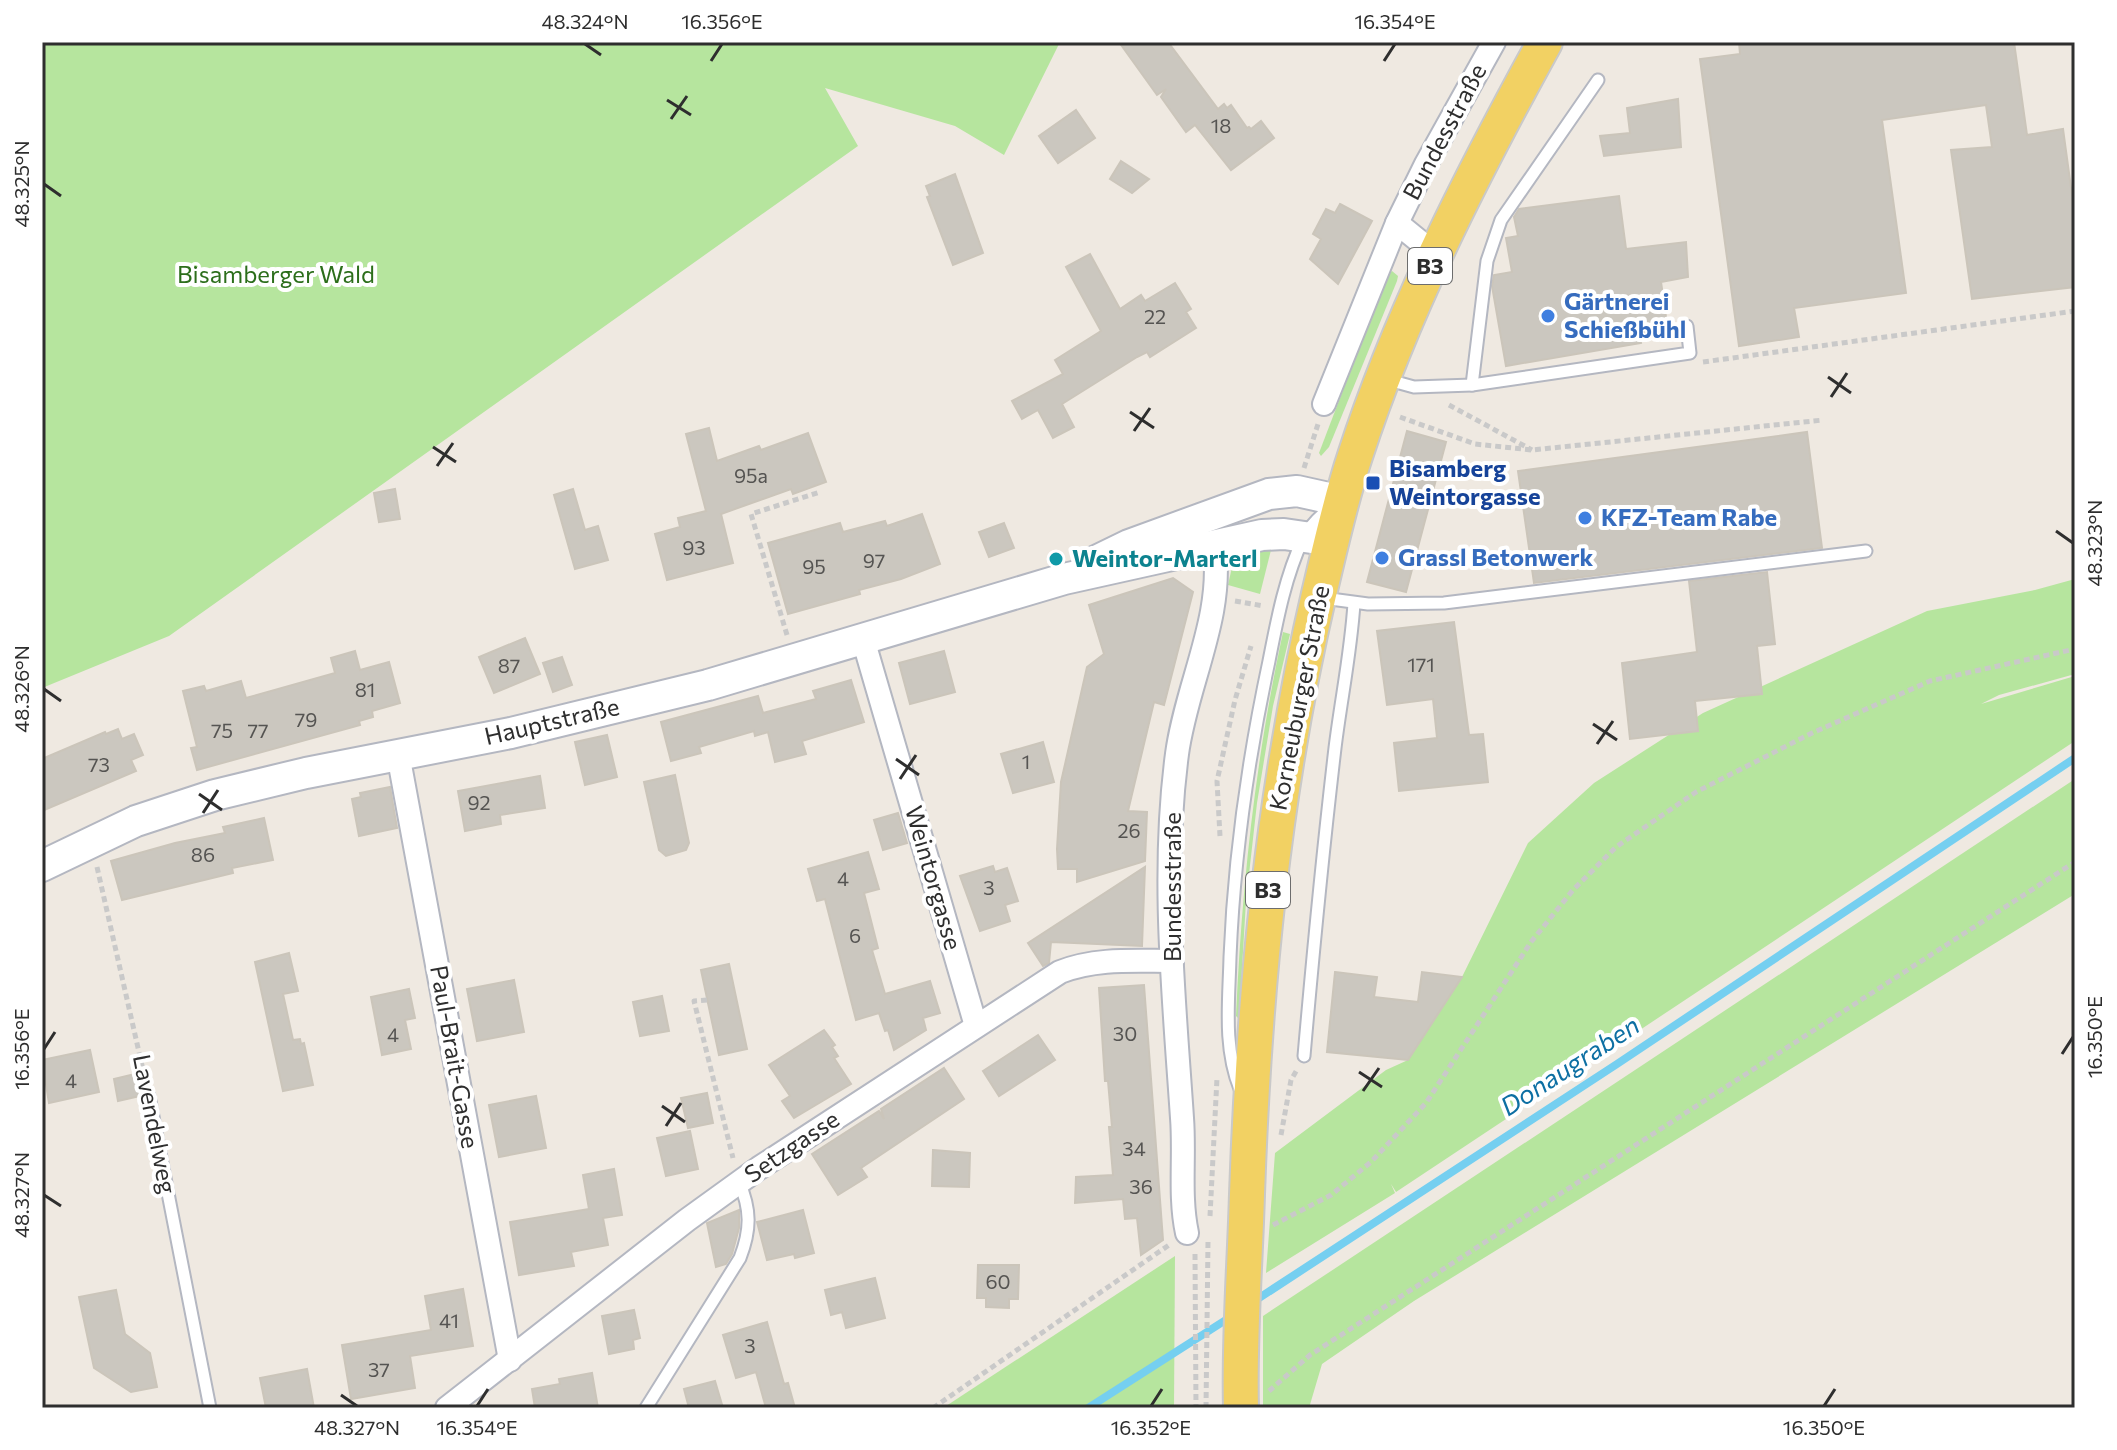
<svg xmlns="http://www.w3.org/2000/svg" width="2117" height="1450" font-family="Commissioner,sans-serif">
  <style>
    .green { fill: #b6e59e }
    .lines { fill: none; stroke-linecap: round; stroke-linejoin: round }
    .stream { stroke: #75cff0; stroke-width: 8 }
    .building { fill: #cbc7bf; stroke: #cbc5ba; stroke-width: 2 }
    .lane-casing { stroke: #b4b7c1; stroke-width: 15 }
    .street-casing { stroke: #b4b7c1; stroke-width: 26 }
    .secondary-casing { stroke: #b4b7c1; stroke-width: 34 }
    .primary-casing { stroke: #c9c9c9; stroke-width: 38 }
    .path { stroke: #c9c9c9; stroke-width: 5; stroke-dasharray: 6 4; stroke-linecap: butt }
    .lane { stroke: #fff; stroke-width: 11 }
    .street { stroke: #fff; stroke-width: 22 }
    .secondary { stroke: #fff; stroke-width: 30 }
    .primary { stroke: #f2d163; stroke-width: 34 }
    .ticks { fill: none; stroke: #2e2e2e; stroke-width: 3 }
    .shop-dot { fill: #3f7fe0; stroke: #fff; stroke-width: 3 }
    .transit-dot { fill: #1a4fb4; stroke: #fff; stroke-width: 3 }
    .culture-dot { fill: #0f9aa8; stroke: #fff; stroke-width: 3 }
    .labels { text-anchor: middle; stroke-width: 8; stroke-linejoin: round; paint-order: stroke }
    .number-label { font-size: 20px; fill: #555452 }
    .shield { fill: #fff; stroke: #6d6d6d; stroke-width: 2 }
    .shield-label { font-size: 22px; font-weight: bold; fill: #2e2e2e }
    .street-label { font-size: 24px; fill: #2e2e2e; stroke: #fff }
    .park-label { font-size: 24px; fill: #2c6e1b; stroke: #fff }
    .shop-label { font-size: 24px; font-weight: bold; fill: #366cbe; stroke: #fff; text-anchor: start }
    .transit-label { font-size: 24px; font-weight: bold; fill: #164399; stroke: #fff; text-anchor: start }
    .culture-label { font-size: 24px; font-weight: bold; fill: #0d838f; stroke: #fff; text-anchor: start }
    .water-label { font-size: 26px; font-style: italic; fill: #0d6fa3; stroke: #fff }
    .neatline { fill: none; stroke: #2e2e2e; stroke-width: 3 }
    .ticks-label { font-size: 20px; text-anchor: middle; fill: #2e2e2e }
  </style>
  <rect width="100%" height="100%" fill="#efe9e1"/>
  <g class="green">
    <path d="M42,42H1060L1004,155L955,126L825,88L858,146L169,636L42,688Z"/>
    <path d="M1392,271L1398,276L1397,281L1329,447L1321,456L1319,453L1387,275Z"/>
    <path d="M1272,546L1260,594L1228,585L1232,567L1240,554Z"/>
    <path d="M2075,579V674L1999,695L1981,704L2075,676V741L1396,1192L1391,1184L1395,1193L1266,1273L1275,1153L1386,1070L1408,1060L1462,977L1528,843L1594,783L1703,713L1927,611L2035,590Z"/>
    <path d="M1283,632L1290,634L1273,706L1257,803L1246,901L1239,1019L1236,1016C1242,884 1255,762 1283,632Z"/>
    <path d="M2075,779V894L1414,1301L1322,1364L1309,1408H1263V1316Z"/>
    <path d="M1175,1256L1174,1408H943Z"/>
  </g>
  <g class="lines">
    <g class="stream">
      <path d="M1253,1302L1617,1064L2075,758"/>
      <path d="M1088,1408L1232,1316"/>
    </g>
  </g>
  <g class="building">
    <path d="M1119,42H1168L1218,109L1224,104L1227,108L1231,105L1247,128L1249,127L1251,129L1261,121L1274,138L1231,170L1195,125L1186,132L1161,97L1166,89L1157,95Z"/>
    <path d="M1739,42H2014L2027,135L2063,129L2075,217V287L1972,299L1951,150L1992,147L1986,105L1882,120L1906,293L1794,308L1799,337L1739,346L1700,59L1740,54Z"/>
    <path d="M1678,99L1681,147L1604,156L1600,136L1630,133L1627,108Z"/>
    <path d="M1076,110L1095,138L1058,163L1039,136Z"/>
    <path d="M1121,161L1149,179L1132,193L1110,179Z"/>
    <path d="M955,174L983,253L953,265L927,197L930,196L926,186Z"/>
    <path d="M1619,196L1626,249L1686,242L1688,277L1661,282L1668,331L1639,334L1641,343L1506,366L1492,286L1494,275L1512,272L1506,238L1518,236L1514,217L1519,209Z"/>
    <path d="M1340,204L1372,221L1338,284L1310,259L1321,239L1313,234L1326,209L1335,213Z"/>
    <path d="M1090,254L1120,309L1141,295L1145,301L1175,283L1191,309L1186,312L1196,328L1150,357L1147,352L1137,357L1062,404L1074,427L1053,438L1038,410L1022,419L1012,401L1063,374L1055,360L1101,331L1066,267Z"/>
    <path d="M709,428L717,461L759,446L761,450L808,433L826,482L793,494L791,489L721,514L733,563L667,580L655,534L680,527L678,518L706,511L686,434Z"/>
    <path d="M1407,431L1446,442L1406,592L1367,582Z"/>
    <path d="M1807,432L1822,548L1534,583L1518,471Z"/>
    <path d="M395,489L400,519L379,522L374,493Z"/>
    <path d="M573,489L585,530L598,526L608,560L575,569L554,495Z"/>
    <path d="M922,514L940,564L901,579L859,590L860,594L788,614L768,543L840,523L843,532L885,521L887,526Z"/>
    <path d="M1004,523L1014,548L989,557L979,532Z"/>
    <path d="M1767,572L1775,644L1757,646L1762,694L1695,701L1698,731L1630,739L1622,663L1697,652L1689,581Z"/>
    <path d="M1173,578L1193,592L1164,705L1154,702L1128,811L1147,812L1145,861L1077,882V869H1058L1057,849L1061,782L1087,667L1104,654L1089,605Z"/>
    <path d="M1454,622L1469,735L1483,734L1488,782L1399,791L1394,743L1437,738L1433,699L1387,705L1377,631Z"/>
    <path d="M525,638L540,674L494,693L479,657Z"/>
    <path d="M355,651L360,670L389,662L400,703L372,711L373,717L359,721L360,725L197,770L191,748L197,747L183,691L204,686L206,691L241,681L246,698L335,673L331,658Z"/>
    <path d="M944,651L955,692L910,704L899,663Z"/>
    <path d="M562,657L572,685L553,692L543,663Z"/>
    <path d="M851,680L864,722L802,741L806,754L775,762L768,732L755,736L754,731L699,747L701,753L671,761L661,722L758,696L763,713L816,699L813,691Z"/>
    <path d="M118,729L122,739L134,734L143,755L131,760L136,771L42,811V759L105,732L106,734Z"/>
    <path d="M607,735L617,777L585,785L575,742Z"/>
    <path d="M1043,742L1054,782L1013,793L1001,754Z"/>
    <path d="M675,775L689,843L686,850L666,856L659,850L644,782Z"/>
    <path d="M540,776L545,808L500,815L501,824L465,831L458,791Z"/>
    <path d="M390,787L397,828L359,836L352,799L361,797L360,793Z"/>
    <path d="M898,813L907,843L883,850L874,820Z"/>
    <path d="M264,818L273,860L232,868L233,873L122,900L111,861L175,843L225,833L223,827Z"/>
    <path d="M868,852L879,889L864,893L878,948L872,950L885,994L930,981L940,1013L923,1018L926,1030L894,1050L888,1030L885,1031L879,1013L856,1020L825,899L817,901L808,869Z"/>
    <path d="M993,866L995,872L1007,868L1018,901L1005,905L1010,921L980,931L960,876Z"/>
    <path d="M1145,867L1142,946L1051,942L1049,963L1043,966L1028,943Z"/>
    <path d="M289,953L298,991L283,994L293,1040L300,1039L301,1044L304,1043L313,1085L283,1091L255,962Z"/>
    <path d="M729,964L747,1049L719,1055L701,970Z"/>
    <path d="M1335,972L1377,977L1374,997L1418,1002L1422,972L1462,977L1408,1060L1327,1052Z"/>
    <path d="M514,980L524,1032L477,1041L467,989Z"/>
    <path d="M1144,985L1163,1240L1141,1255L1137,1218L1125,1219L1123,1199L1075,1203L1076,1177L1113,1175L1109,1127H1112L1108,1081H1105L1099,988Z"/>
    <path d="M409,989L415,1018L405,1020L411,1049L382,1055L371,997Z"/>
    <path d="M662,996L669,1031L640,1036L633,1002Z"/>
    <path d="M824,1030L835,1045L832,1047L838,1056L834,1058L851,1084L794,1118L782,1101L790,1096L769,1065Z"/>
    <path d="M1038,1035L1055,1060L999,1096L983,1071Z"/>
    <path d="M90,1050L99,1092L49,1103L42,1060Z"/>
    <path d="M944,1068L964,1099L861,1168L867,1177L838,1195L812,1154L879,1111L884,1119L881,1109Z"/>
    <path d="M135,1074L140,1096L118,1101L114,1079Z"/>
    <path d="M707,1093L713,1123L688,1128L681,1098Z"/>
    <path d="M536,1096L546,1148L499,1157L489,1105Z"/>
    <path d="M690,1131L698,1169L666,1176L657,1138Z"/>
    <path d="M933,1150L970,1153L969,1187L932,1186Z"/>
    <path d="M614,1169L622,1215L603,1218L608,1245L571,1252L574,1266L519,1275L510,1222L589,1209L583,1175Z"/>
    <path d="M739,1210V1228L732,1254L726,1264L716,1267L707,1223Z"/>
    <path d="M803,1210L814,1253L795,1258L794,1254L767,1260L757,1222Z"/>
    <path d="M978,1265H1019L1018,1299H1009V1308L986,1307V1298H977Z"/>
    <path d="M875,1278L885,1318L846,1328L842,1312L831,1315L825,1290Z"/>
    <path d="M463,1289L473,1346L410,1356L415,1388L351,1399L342,1345L431,1330L425,1296Z"/>
    <path d="M116,1290L125,1334L150,1353L157,1387L131,1392L94,1368L79,1297Z"/>
    <path d="M634,1310L640,1338L633,1340L634,1349L609,1354L602,1316Z"/>
    <path d="M767,1322L784,1384L788,1383L795,1408H766L756,1372L736,1378L723,1335Z"/>
    <path d="M307,1369L314,1408H266L260,1378Z"/>
    <path d="M592,1373L598,1408H535L532,1389L560,1384L559,1379Z"/>
    <path d="M715,1381L723,1408H689L684,1389Z"/>
  </g>
  <g class="lines">
    <defs>
      <g id="lane">
        <path d="M1385,379L1414,387L1472,385L1690,353L1687,326"/>
        <path d="M1472,385L1487,261L1501,220L1598,80"/>
        <path d="M1323,598L1368,604L1444,603L1866,551"/>
        <path d="M1304,1056C1313,953 1323,850 1335,748C1341,699 1351,652 1354,603"/>
        <path d="M1240,1089C1223,1047 1229,1001 1230,957C1234,858 1248,759 1269,661C1277,620 1285,577 1303,539C1309,526 1320,516 1331,507"/>
        <path d="M149,1096L210,1408"/>
        <path d="M646,1408L740,1258C751,1230 751,1209 739,1182"/>
      </g>
      <g id="street">
        <path d="M1397,223L1435,254"/>
        <path d="M1324,404L1397,223L1426,164L1494,42"/>
        <path d="M863,639L976,1026"/>
        <path d="M398,754L510,1360"/>
        <path d="M1187,1233C1179,1196 1185,1156 1182,1118C1174,998 1161,874 1177,754C1186,685 1225,615 1214,546"/>
        <path d="M447,1408L687,1220L759,1168L1060,972C1096,958 1133,961 1172,961"/>
      </g>
      <g id="secondary">
        <path d="M1090,564L1129,545L1269,494L1297,491L1342,501"/>
        <path d="M42,866L136,821L215,795L306,773L511,733L708,685L1064,579L1262,535L1284,534L1332,541"/>
      </g>
      <path id="primary" d="M1241,1408C1239,1337 1245,1265 1247,1194C1254,992 1273,792 1319,594C1330,548 1340,501 1355,456C1402,311 1472,175 1545,42"/>
    </defs>
    <use href="#lane" class="lane-casing"/>
    <use href="#street" class="street-casing"/>
    <use href="#secondary" class="secondary-casing"/>
    <use href="#primary" class="primary-casing"/>
    <g class="path">
      <path d="M1703,362L2075,311"/>
      <path d="M1449,405L1532,450"/>
      <path d="M1400,417L1475,444L1532,450L1823,420"/>
      <path d="M1304,468L1318,424"/>
      <path d="M1235,601L1264,606"/>
      <path d="M787,635L751,514L820,492"/>
      <path d="M1220,836L1217,781L1235,700L1251,646"/>
      <path d="M97,867L146,1083"/>
      <path d="M707,1000L694,1001L733,1158"/>
      <path d="M1281,1135L1291,1080L1298,1068"/>
      <path d="M1210,1216L1217,1078"/>
      <path d="M1273,1225L1331,1195L1371,1162L1426,1103L1531,942L1573,890L1616,847L1696,792L1812,733L1930,681L2075,649"/>
      <path d="M1195,1254L1196,1408"/>
      <path d="M1269,1391L1310,1355L2075,862"/>
      <path d="M933,1408L1169,1245"/>
      <path d="M1206,1408L1208,1241"/>
    </g>
    <use href="#lane" class="lane"/>
    <use href="#street" class="street"/>
    <use href="#secondary" class="secondary"/>
    <use href="#primary" class="primary"/>
  </g>
  <path class="ticks" d="M585,44L601,55M711,61L722,44M1384,61L1395,44M667,100L691,115M671,119L687,96M44,184L61,196M1828,377L1851,393M1831,397L1847,373M1130,412L1154,428M1134,431L1150,408M433,447L456,462M437,466L453,443M2056,531L2073,543M44,689L61,701M1593,724L1617,740M1597,744L1613,721M896,759L919,775M900,779L916,755M199,794L222,810M203,813L218,790M44,1049L55,1032M2062,1054L2073,1037M1359,1072L1382,1087M1363,1091L1379,1068M662,1106L685,1122M666,1126L681,1103M44,1195L61,1206M341,1395L357,1406M477,1406L488,1389M1151,1406L1162,1389M1824,1406L1835,1389"/>
  <g class="shop-dot">
    <circle cx="1548" cy="316" r="8"/>
    <circle cx="1585" cy="518" r="8"/>
    <circle cx="1382" cy="558" r="8"/>
  </g>
  <rect class="transit-dot" x="1365" y="475" width="16" height="16" rx="4"/>
  <circle class="culture-dot" cx="1056" cy="559" r="8"/>
  <g class="labels">
    <g class="number-label">
      <text x="1221" y="133">18</text>
      <text x="1155" y="324">22</text>
      <text x="751" y="483">95a</text>
      <text x="694" y="555">93</text>
      <text x="874" y="568">97</text>
      <text x="814" y="574">95</text>
      <text x="1421" y="672">171</text>
      <text x="509" y="673">87</text>
      <text x="365" y="697">81</text>
      <text x="306" y="727">79</text>
      <text x="222" y="738">75</text>
      <text x="258" y="738">77</text>
      <text x="1026" y="769">1</text>
      <text x="99" y="772">73</text>
      <text x="479" y="810">92</text>
      <text x="1129" y="838">26</text>
      <text x="203" y="862">86</text>
      <text x="843" y="886">4</text>
      <text x="989" y="895">3</text>
      <text x="855" y="943">6</text>
      <text x="1125" y="1041">30</text>
      <text x="393" y="1042">4</text>
      <text x="71" y="1088">4</text>
      <text x="1134" y="1156">34</text>
      <text x="1141" y="1194">36</text>
      <text x="998" y="1289">60</text>
      <text x="449" y="1328">41</text>
      <text x="750" y="1353">3</text>
      <text x="379" y="1377">37</text>
    </g>
    <g class="shield">
      <rect x="1408" y="248" width="44" height="36" rx="6"/>
      <rect x="1246" y="872" width="44" height="36" rx="6"/>
    </g>
    <g class="shield-label">
      <text x="1430" y="274">B3</text>
      <text x="1268" y="898">B3</text>
    </g>
    <g class="street-label">
      <text transform="translate(1445 132) rotate(-62)" y="8">Bundesstraße</text>
      <text transform="translate(1300 698) rotate(-79)" y="8">Korneuburger Straße</text>
      <text transform="translate(552 722) rotate(-13)" y="8">Hauptstraße</text>
      <text transform="translate(933 878) rotate(74)" y="8">Weintorgasse</text>
      <text transform="translate(1173 887) rotate(-90)" y="8">Bundesstraße</text>
      <text transform="translate(454 1057) rotate(80)" y="8">Paul-Brait-Gasse</text>
      <text transform="translate(154 1124) rotate(79)" y="8">Lavendelweg</text>
      <text transform="translate(792 1147) rotate(-34)" y="8">Setzgasse</text>
    </g>
    <g class="park-label">
      <text x="276" y="283">Bisamberger Wald</text>
    </g>
    <g class="shop-label">
      <text x="1564" y="310">Gärtnerei<tspan x="1564" dy="28">Schießbühl</tspan></text>
      <text x="1601" y="526">KFZ-Team Rabe</text>
      <text x="1398" y="566">Grassl Betonwerk</text>
    </g>
    <g class="transit-label">
      <text x="1389" y="477">Bisamberg<tspan x="1389" dy="28">Weintorgasse</tspan></text>
    </g>
    <g class="culture-label">
      <text x="1072" y="567">Weintor-Marterl</text>
    </g>
    <g class="water-label">
      <text transform="translate(1570 1066) rotate(-33)" y="9">Donaugraben</text>
    </g>
  </g>
  <rect width="2117" height="1450" fill="none" stroke="#ffffff" stroke-width="88"/>
  <rect x="44" y="44" width="2029" height="1362" class="neatline"/>
  <g class="ticks-label">
    <text x="585" y="29">48.324°N</text>
    <text x="722" y="29">16.356°E</text>
    <text x="1395" y="29">16.354°E</text>
    <text transform="translate(22 184) rotate(-90)" y="7">48.325°N</text>
    <text transform="translate(2095 543) rotate(-90)" y="7">48.323°N</text>
    <text transform="translate(22 689) rotate(-90)" y="7">48.326°N</text>
    <text transform="translate(2095 1037) rotate(-90)" y="7">16.350°E</text>
    <text transform="translate(22 1049) rotate(-90)" y="7">16.356°E</text>
    <text transform="translate(22 1195) rotate(-90)" y="7">48.327°N</text>
    <text x="357" y="1435">48.327°N</text>
    <text x="477" y="1435">16.354°E</text>
    <text x="1151" y="1435">16.352°E</text>
    <text x="1824" y="1435">16.350°E</text>
  </g>
</svg>
